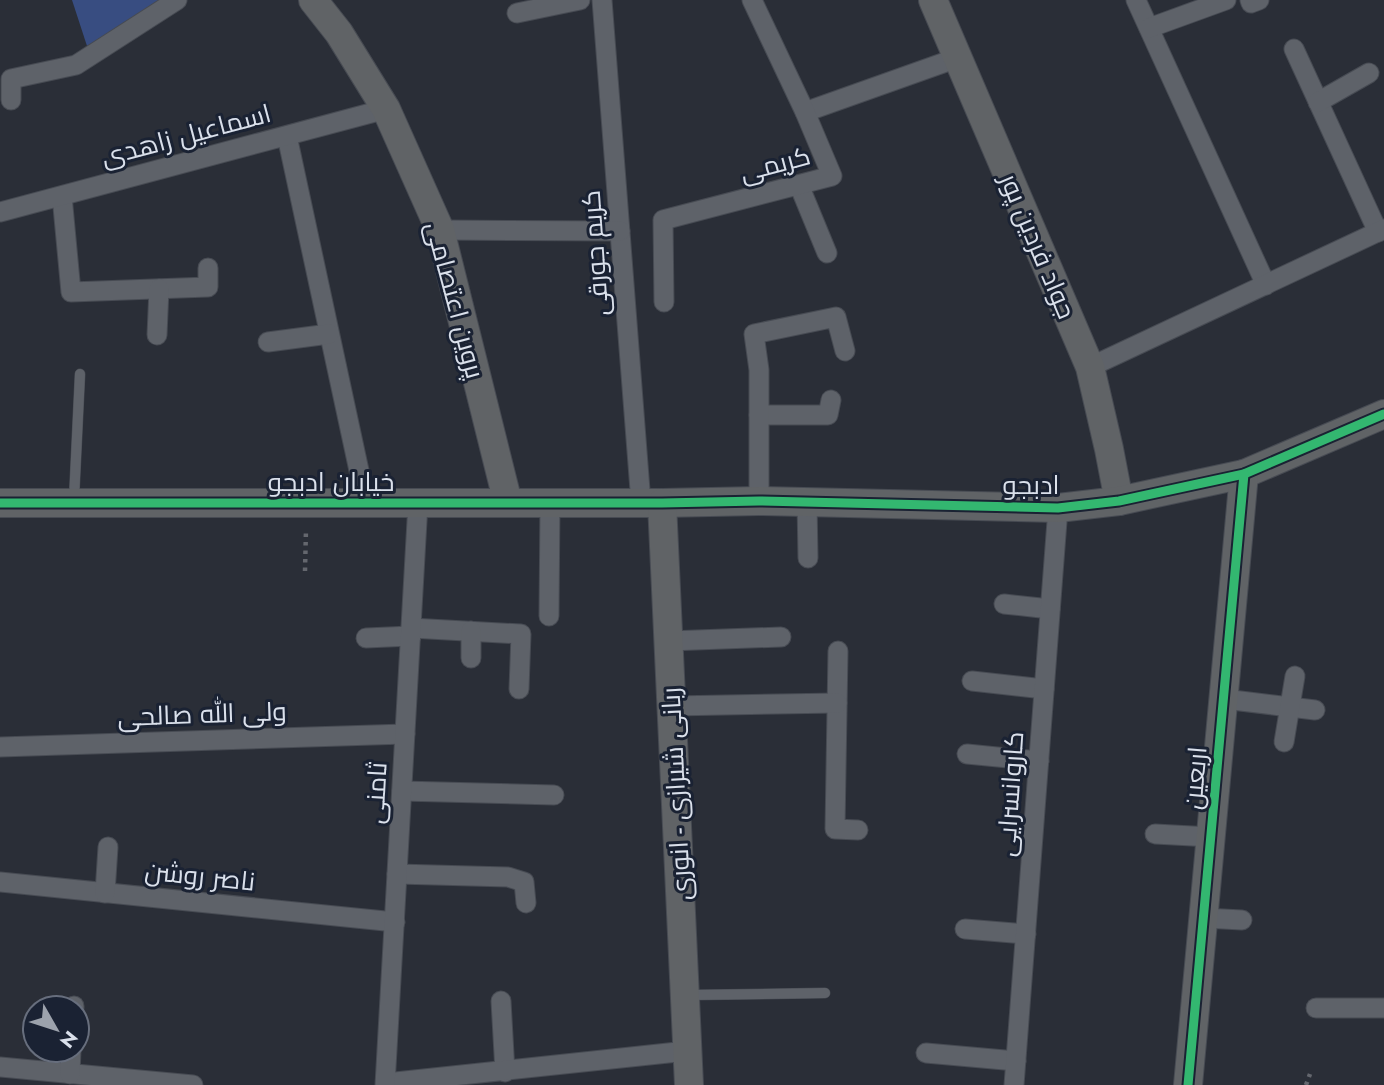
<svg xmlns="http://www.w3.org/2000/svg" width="1384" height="1085" font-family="Jost,Cairo,sans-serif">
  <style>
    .green { fill: #384d81 }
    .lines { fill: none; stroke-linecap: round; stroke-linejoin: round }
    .lane-casing { stroke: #474b53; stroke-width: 11 }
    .street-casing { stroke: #474b53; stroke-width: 21 }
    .secondary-casing { stroke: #474b53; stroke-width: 30 }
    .path { stroke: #64676e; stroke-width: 4.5; stroke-dasharray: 3.5 5; stroke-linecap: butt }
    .lane { stroke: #5e6269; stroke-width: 10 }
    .street { stroke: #5e6269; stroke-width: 19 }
    .secondary { stroke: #606366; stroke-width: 28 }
    .cycleway-casing { stroke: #1a2233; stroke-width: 13 }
    .cycleway { stroke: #33b770; stroke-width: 9 }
    .labels { text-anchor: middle; stroke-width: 6; stroke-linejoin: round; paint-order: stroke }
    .street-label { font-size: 26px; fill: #dae0eb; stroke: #1a2233 }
  </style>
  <rect width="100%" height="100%" fill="#2a2e37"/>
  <path class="green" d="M72,0H162L87,46Z"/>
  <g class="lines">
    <defs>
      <g id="lane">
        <path d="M74,499L80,374"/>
        <path d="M689,995L825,993"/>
      </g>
      <g id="street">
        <path d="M602,0L641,503"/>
        <path d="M1136,0L1266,285"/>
        <path d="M1250,0L1251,3L1259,0"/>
        <path d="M517,13L580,0"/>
        <path d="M1149,28L1226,0"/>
        <path d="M1294,49L1378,232"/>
        <path d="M11,100V79L76,65L177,0"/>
        <path d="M1318,102L1369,73"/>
        <path d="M805,112L957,58"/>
        <path d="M287,136L366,503"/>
        <path d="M799,185L827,253"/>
        <path d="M62,196L71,292L208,287V268"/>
        <path d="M0,212L386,109"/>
        <path d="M440,230L620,231"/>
        <path d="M664,302L663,220L832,176L805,112L752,0"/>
        <path d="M157,335L159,289"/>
        <path d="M268,342L329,334"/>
        <path d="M1090,367L1384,229"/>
        <path d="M759,415H828L831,400"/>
        <path d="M759,501V370L754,334L836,317L845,351"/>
        <path d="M807,502L808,558"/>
        <path d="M1004,604L1050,609"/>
        <path d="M549,616L550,503"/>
        <path d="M411,628L521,634L519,689"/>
        <path d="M366,638L411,636"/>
        <path d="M669,641L781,637"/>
        <path d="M838,651L835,829L858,830"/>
        <path d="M471,658V631"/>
        <path d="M972,681L1044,689"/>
        <path d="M1224,699L1315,710"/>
        <path d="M672,706L837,703"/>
        <path d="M1284,742L1295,676"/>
        <path d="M0,747L405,734"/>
        <path d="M967,754L1039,761"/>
        <path d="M402,791L554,795"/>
        <path d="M1155,834L1211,837"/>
        <path d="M397,874L508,877L524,882L526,903"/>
        <path d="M0,882L395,922"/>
        <path d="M105,893L108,847"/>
        <path d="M1204,918L1242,920"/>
        <path d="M965,929L1026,934"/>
        <path d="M501,1001L505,1072"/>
        <path d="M74,1008V1006"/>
        <path d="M1316,1008H1384"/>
        <path d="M926,1053L1016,1061"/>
        <path d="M0,1067L193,1085"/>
        <path d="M70,1074L71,1050"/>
        <path d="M386,1083L687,1051"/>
        <path d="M385,1085L418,503"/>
        <path d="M1014,1085L1058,508"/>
      </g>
      <g id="secondary">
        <path d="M313,0L339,33L386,109L440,230L508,503"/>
        <path d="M933,0L1090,367L1109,449L1119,501"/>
        <path d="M0,503H662L759,501L1058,508L1119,501L1244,474L1384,414"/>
        <path d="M662,503L689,1085"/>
        <path d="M1188,1085L1244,474"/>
      </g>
    </defs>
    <use href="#lane" class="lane-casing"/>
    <use href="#street" class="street-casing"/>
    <use href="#secondary" class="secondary-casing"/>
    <g class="path">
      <path d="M305,571L306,529"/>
      <path d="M1306,1085L1310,1074"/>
    </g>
    <use href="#lane" class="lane"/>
    <use href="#street" class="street"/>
    <use href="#secondary" class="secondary"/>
    <defs>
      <g id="cycleway">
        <path d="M0,503H662L759,501L1058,508L1119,501L1244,474L1384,414"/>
        <path d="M1188,1085L1244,474"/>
      </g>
    </defs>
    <use href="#cycleway" class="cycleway-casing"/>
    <use href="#cycleway" class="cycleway"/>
  </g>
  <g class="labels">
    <g class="street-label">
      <text transform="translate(186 135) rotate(-15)" y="9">اسماعیل زاهدی</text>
      <text transform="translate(775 164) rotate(-15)" y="9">کریمی</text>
      <text transform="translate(1038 246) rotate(67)" y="9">جواد فردین پور</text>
      <text transform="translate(595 253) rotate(-94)" y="9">کریم جورقی</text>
      <text transform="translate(455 300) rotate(75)" y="9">پروین اعتصامی</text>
      <text x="331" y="491">خیابان ادبجو</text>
      <text x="1031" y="494">ادبجو</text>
      <text transform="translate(202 714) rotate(-2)" y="9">ولی الله صالحی</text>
      <text transform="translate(1195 778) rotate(-85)" y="9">اربعین</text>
      <text transform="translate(376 793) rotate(-87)" y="9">ثامنی</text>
      <text transform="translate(676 794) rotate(-93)" y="9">ربانی شیرازی - انوری</text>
      <text transform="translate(1010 794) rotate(-86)" y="9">کاروانسرایی</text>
      <text transform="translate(200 876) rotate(6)" y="9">ناصر روشن</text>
    </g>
  </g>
  <g transform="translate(56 1029) rotate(129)"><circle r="33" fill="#1a2233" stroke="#676e7d" stroke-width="2"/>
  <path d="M0-5L12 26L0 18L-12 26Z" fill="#9ca2ac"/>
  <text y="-10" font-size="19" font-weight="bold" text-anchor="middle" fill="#dae0eb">N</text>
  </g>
</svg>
